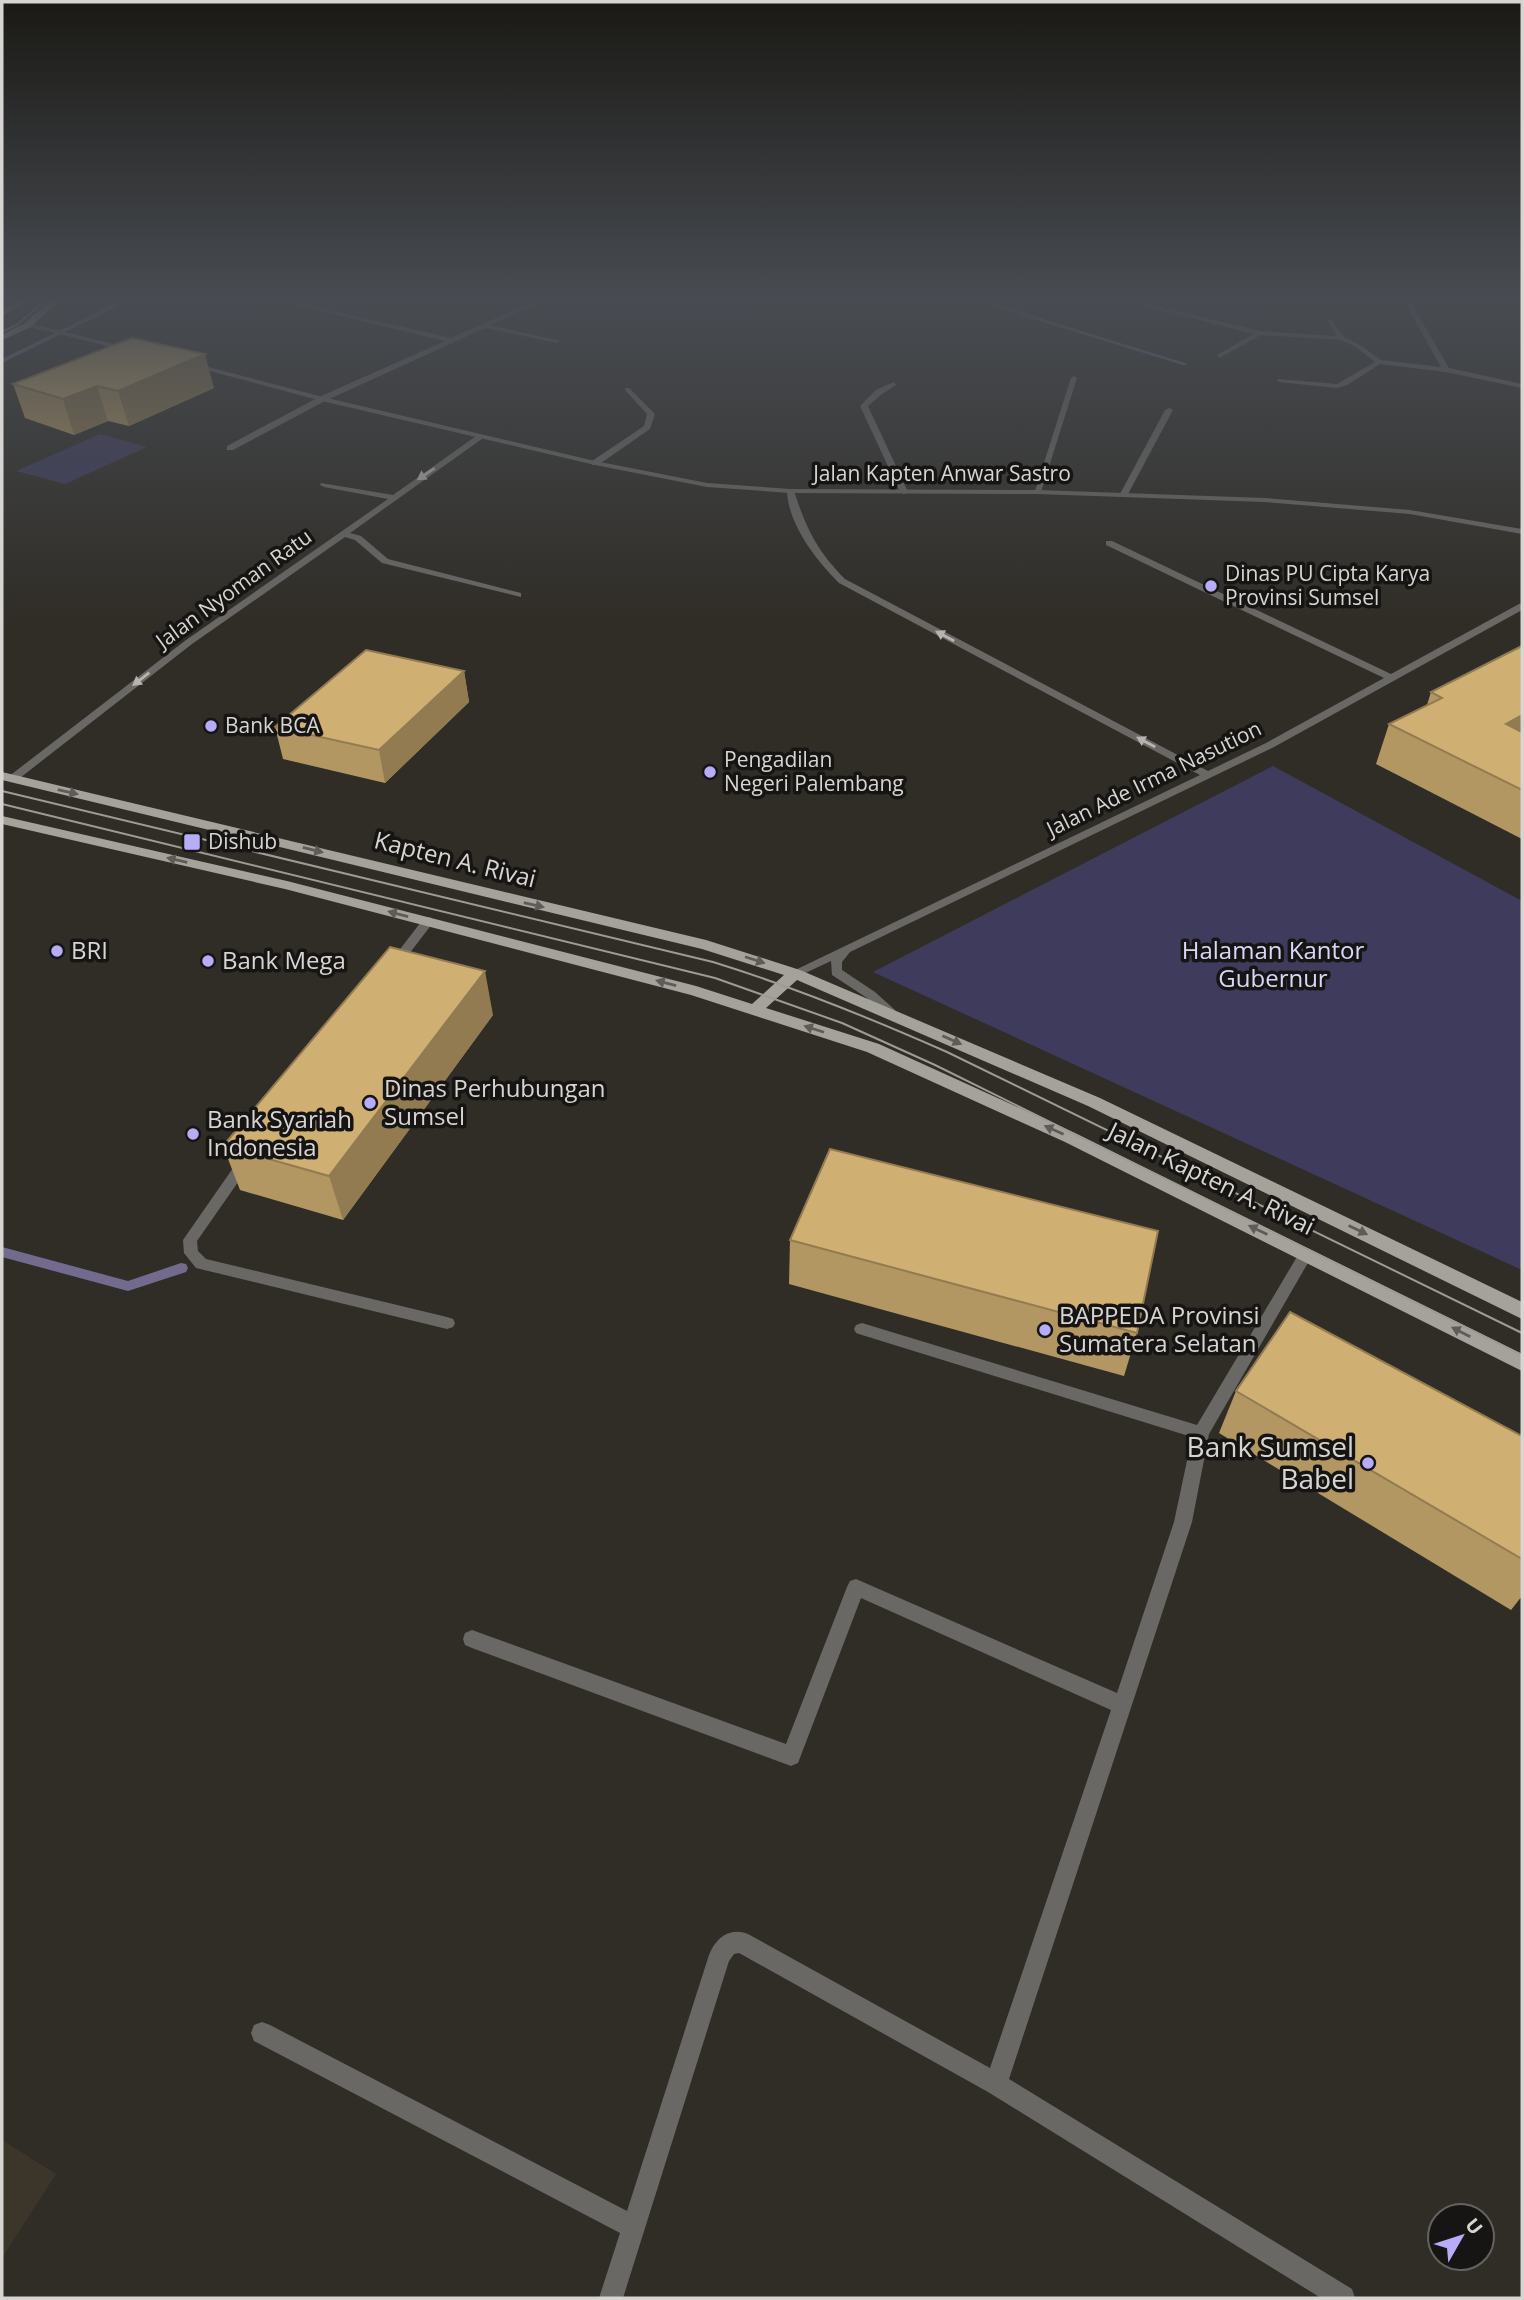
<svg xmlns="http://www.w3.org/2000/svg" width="1524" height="2300" font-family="'Open Sans',sans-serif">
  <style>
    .built { fill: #3b352a }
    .green { fill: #3f3b5c }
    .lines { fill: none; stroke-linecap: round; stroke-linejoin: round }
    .stream { fill: #726b8e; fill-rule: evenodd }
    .minor { fill: #6a6865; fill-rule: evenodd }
    .tertiary { fill: #6a6865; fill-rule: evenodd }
    .primary { fill: #a5a29c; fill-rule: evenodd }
    .tram { stroke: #9d9b96; stroke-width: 2 }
    .wall { fill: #b39762 }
    .shaded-wall { fill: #927b50 }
    .building { fill: #d0b072; stroke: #927b50; stroke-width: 2 }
    .oneway { fill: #b6b4b1 }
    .oneway2 { fill: #5e5c58 }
    .poi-dot { fill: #b6acf8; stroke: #171513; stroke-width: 2.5 }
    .labels { text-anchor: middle; stroke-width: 7; stroke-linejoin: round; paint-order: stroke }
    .far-street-label { font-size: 21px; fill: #d7d5d1; stroke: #171513 }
    .far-poi-label { font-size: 21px; fill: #d7d5d1; stroke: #171513; text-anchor: start }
    .street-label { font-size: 24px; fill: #d7d5d1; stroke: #171513 }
    .poi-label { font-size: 24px; fill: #d7d5d1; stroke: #171513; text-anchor: start }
    .park-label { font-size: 24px; fill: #d9d6f8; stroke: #171513 }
    .near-poi-label { font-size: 28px; fill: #d7d5d1; stroke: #171513; text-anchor: end }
  </style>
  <rect width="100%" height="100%" fill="#302d27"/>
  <path class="built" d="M2,2140L56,2174L2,2258Z"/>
  <g class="green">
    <path d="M100,434L147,447L65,484L16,471Z"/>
    <path d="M1273,766L1522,901V1270L873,972Z"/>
  </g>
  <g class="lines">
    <g class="stream">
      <path d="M116,299H122L112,309L2,363V359L108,307Z"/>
      <path d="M1020,313H1024L1188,364L1183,365L1020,315Z"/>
      <path d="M2,1247L128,1281L181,1263L186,1264L188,1268L186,1272L128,1291L2,1257Z"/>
    </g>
    <g class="minor">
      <path d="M270,299H281L451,338L538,299H546L491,325L560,341L557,343L485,328L325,401L233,450H227V446L319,397L445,341Z"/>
      <path d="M972,299H982L1041,318L1036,319Z"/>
      <path d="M1117,299H1128L1260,331L1337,336L1327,320L1330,318L1344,337L1360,345L1381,360L1441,367L1403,299H1409L1449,368L1522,384V388L1446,372L1380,364L1347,385L1337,388L1279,382L1277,379L1337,384L1375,362L1356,347L1341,340L1261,335L1219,358L1217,355L1254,334Z"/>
      <path d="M1074,376L1077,378L1041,492L1034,494L1071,378Z"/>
      <path d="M894,382L896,385L882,394L868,406L908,492L904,494L900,492L860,406L876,390Z"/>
      <path d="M625,388H629L655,414L650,429L598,465H592V461L644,426L647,414L625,390Z"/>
      <path d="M1169,408L1173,410L1128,494L1121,496L1120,494L1165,410Z"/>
      <path d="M479,434L486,436L350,533L361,536L388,559L521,593V597L382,563L355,540L345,537L192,644L16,781H8V777L186,640L388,499L324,487L320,485L321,483L393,495Z"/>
      <path d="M787,489L794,491C806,528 817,551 845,579L1208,771L1266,743L1384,678L1106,545V541H1112L1391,674L1519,604L1522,603V610L1274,747L850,952L842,962V970L875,992L895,1010L896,1013L895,1016H885L867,998L832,975L831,961L799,976L795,977L789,973L1200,775L839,583C816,560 787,523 787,489Z"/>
      <path d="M428,917L432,918V924L399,967H391L389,964L391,961L424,918Z"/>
      <path d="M245,1157L252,1162L197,1241L198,1251L206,1259L447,1317L453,1319L455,1323L453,1327L447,1329L196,1268L184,1253L183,1240L240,1158Z"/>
      <path d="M1306,1248L1311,1250L1313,1254L1209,1434L1192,1522L1009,2079L1352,2289L1355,2298H1321L988,2092L739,1953L734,1954L729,1961L623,2298H599L620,2233L254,2041L251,2033L254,2025L262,2022L270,2025L627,2211L709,1955C716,1938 729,1927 748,1934L990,2068L1111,1710L861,1598L798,1763L791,1766L472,1648L465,1645L463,1639L465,1633L472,1630L786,1744L847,1587L850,1581L856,1579L1117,1693L1174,1522L1192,1437L862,1335L856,1333L854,1329L856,1325L862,1323L1197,1425L1301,1250Z"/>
    </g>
    <g class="tertiary">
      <path d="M28,323L134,349L135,350L132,352L26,326Z"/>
      <path d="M193,363L323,397L595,461L707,483L790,489L1037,490L1265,498L1410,510L1522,529V534L1410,514L1265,502L1037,494L790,493L707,487L595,465L322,401L191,366Z"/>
    </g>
    <g class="primary">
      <path d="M21,299H30L2,316V311Z"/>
      <path d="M52,299H61L31,327L2,340V335L25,323Z"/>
      <path d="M2,772L706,940L800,970L1100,1098L1522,1302V1319L1088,1106L797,980L766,1008L879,1044L1077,1134L1522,1354V1371L1065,1142L867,1052L691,995L285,889L2,824V816L287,881L696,986L752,1004L784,975L702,949L2,780Z"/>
    </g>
    <g class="tram">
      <path d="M2,332L18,324L47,299"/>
      <path d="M2,791L713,962C794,987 870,1018 947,1052L1522,1333"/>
      <path d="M2,804L715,978L842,1023L935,1065L1522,1355"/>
    </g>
  </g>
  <g class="wall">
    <path d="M13,384L214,388L129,426L108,421L74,435L25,418Z"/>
    <path d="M1522,646V839L1376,764L1389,724L1427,705L1431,692Z"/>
    <path d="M464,671L469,702L385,783L283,759L275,727Z"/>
    <path d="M493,1015L343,1220L240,1190L223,1146Z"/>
    <path d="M790,1240L1137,1333L1124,1376L789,1284Z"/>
    <path d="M1236,1391L1522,1436V1596L1511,1610L1219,1433Z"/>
  </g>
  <g class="shaded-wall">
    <path d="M205,354L214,388L129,426L118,391Z"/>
    <path d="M97,386L108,421L74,435L63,399Z"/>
    <path d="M464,671L469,702L385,783L379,750Z"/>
    <path d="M1522,715V746L1506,724Z"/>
    <path d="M485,971L493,1015L343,1220L329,1176Z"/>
  </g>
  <g class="building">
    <path d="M132,338L205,354L118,391L97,386L63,399L13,384Z"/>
    <path d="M1522,646V715L1506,724L1522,732V790L1389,724L1442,698L1431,692Z"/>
    <path d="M366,650L464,671L379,750L275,727Z"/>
    <path d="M390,947L485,971L329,1176L223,1146Z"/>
    <path d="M830,1149L1158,1231L1137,1333L790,1240Z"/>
    <path d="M1290,1312L1522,1436V1559L1236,1391Z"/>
  </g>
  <defs><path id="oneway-solid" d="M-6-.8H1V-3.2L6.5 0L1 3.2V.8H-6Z" transform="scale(1.75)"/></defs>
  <g class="oneway">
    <use href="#oneway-solid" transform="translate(426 474) rotate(146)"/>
    <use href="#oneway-solid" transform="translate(945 636) rotate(-152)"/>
    <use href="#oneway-solid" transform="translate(141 679) rotate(142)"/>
    <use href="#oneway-solid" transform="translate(1146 742) rotate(-152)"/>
  </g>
  <g class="oneway2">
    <use href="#oneway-solid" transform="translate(68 792) rotate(13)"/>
    <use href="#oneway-solid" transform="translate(313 850) rotate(14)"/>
    <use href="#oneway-solid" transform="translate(177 860) rotate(-167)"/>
    <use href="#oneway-solid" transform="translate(534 905) rotate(13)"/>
    <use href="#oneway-solid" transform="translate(398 914) rotate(-165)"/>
    <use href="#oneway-solid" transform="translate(755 960) rotate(18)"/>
    <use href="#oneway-solid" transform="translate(666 983) rotate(-165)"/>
    <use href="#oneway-solid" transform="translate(814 1029) rotate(-162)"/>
    <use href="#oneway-solid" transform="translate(952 1040) rotate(24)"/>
    <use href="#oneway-solid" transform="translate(1054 1130) rotate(-156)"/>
    <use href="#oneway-solid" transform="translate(1258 1230) rotate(-154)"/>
    <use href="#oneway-solid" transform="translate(1358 1230) rotate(26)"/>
    <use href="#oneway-solid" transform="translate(1461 1332) rotate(-153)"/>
  </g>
  <linearGradient id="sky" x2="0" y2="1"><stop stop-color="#1a1915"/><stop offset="0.48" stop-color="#484c52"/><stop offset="1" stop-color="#484c52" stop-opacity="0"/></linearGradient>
  <rect width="1524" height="621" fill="url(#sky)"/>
  <g class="poi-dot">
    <circle cx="1211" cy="586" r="7"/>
    <circle cx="211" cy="726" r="7"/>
    <circle cx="710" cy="772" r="7"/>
    <rect x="183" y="833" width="18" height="18" rx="3.5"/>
    <circle cx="57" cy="951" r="7"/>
    <circle cx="208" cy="961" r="7"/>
    <circle cx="370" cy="1103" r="7"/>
    <circle cx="193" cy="1134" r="7"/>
    <circle cx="1045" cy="1330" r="7"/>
    <circle cx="1368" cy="1463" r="7"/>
  </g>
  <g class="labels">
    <g class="far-street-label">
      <text x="942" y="481">Jalan Kapten Anwar Sastro</text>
      <text transform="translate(234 589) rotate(-36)" y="7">Jalan Nyoman Ratu</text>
      <text transform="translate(1154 779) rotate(-26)" y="7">Jalan Ade Irma Nasution</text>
    </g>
    <g class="far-poi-label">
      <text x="1225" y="581">Dinas PU Cipta Karya<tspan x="1225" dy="24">Provinsi Sumsel</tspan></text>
      <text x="225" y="733">Bank BCA</text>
      <text x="724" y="767">Pengadilan<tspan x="724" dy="24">Negeri Palembang</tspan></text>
      <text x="208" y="849">Dishub</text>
    </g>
    <g class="street-label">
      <text transform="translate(455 860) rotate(14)" y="8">Kapten A. Rivai</text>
      <text transform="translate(1211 1179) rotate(26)" y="8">Jalan Kapten A. Rivai</text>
    </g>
    <g class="poi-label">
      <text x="71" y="959">BRI</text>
      <text x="222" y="969">Bank Mega</text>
      <text x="384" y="1097">Dinas Perhubungan<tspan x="384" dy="28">Sumsel</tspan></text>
      <text x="207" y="1128">Bank Syariah<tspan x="207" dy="28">Indonesia</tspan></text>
      <text x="1059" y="1324">BAPPEDA Provinsi<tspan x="1059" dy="28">Sumatera Selatan</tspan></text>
    </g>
    <g class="park-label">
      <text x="1273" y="959">Halaman Kantor<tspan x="1273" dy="28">Gubernur</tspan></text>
    </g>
    <g class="near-poi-label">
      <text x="1354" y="1457">Bank Sumsel<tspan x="1354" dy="32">Babel</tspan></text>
    </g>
  </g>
  <rect width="1524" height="2300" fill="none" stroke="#d7d5d1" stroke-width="7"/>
  <g transform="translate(1461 2237) rotate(51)"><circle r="33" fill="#171513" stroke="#64625f" stroke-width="2"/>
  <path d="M0-5L12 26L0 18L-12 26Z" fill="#b6acf8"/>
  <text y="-10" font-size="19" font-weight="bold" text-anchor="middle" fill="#d7d5d1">U</text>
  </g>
</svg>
